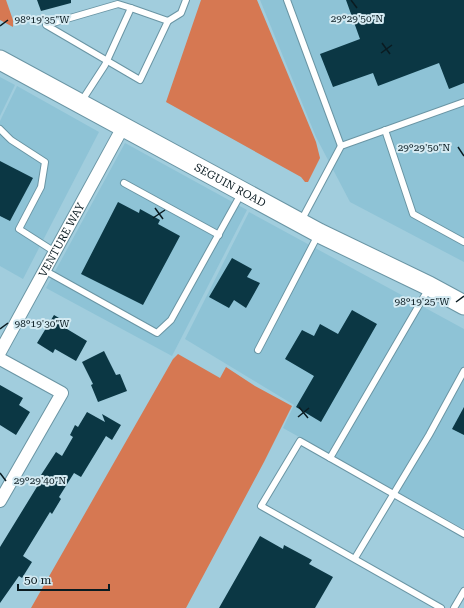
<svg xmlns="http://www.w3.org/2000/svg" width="464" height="608" font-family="'Roboto Serif',serif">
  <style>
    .built { fill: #8ec3d6 }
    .green { fill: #d67852 }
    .building { fill: #0b3744 }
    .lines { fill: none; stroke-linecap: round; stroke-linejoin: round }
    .lane-casing { stroke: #6a95a4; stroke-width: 8 }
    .street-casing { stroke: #6a95a4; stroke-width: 14 }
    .primary-casing { stroke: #6a95a4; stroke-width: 21 }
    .lane { stroke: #fff; stroke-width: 6 }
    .street { stroke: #fff; stroke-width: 12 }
    .primary { stroke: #fff; stroke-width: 19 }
    .ticks { fill: none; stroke: #0a1b21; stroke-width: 1.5 }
    .labels { text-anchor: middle; stroke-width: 4; stroke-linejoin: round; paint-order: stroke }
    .street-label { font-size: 11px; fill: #0a1b21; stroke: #d4eaf2 }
    .ticks-label { font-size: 10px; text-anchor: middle; fill: #0a1b21; stroke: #d4eaf2; stroke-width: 4; stroke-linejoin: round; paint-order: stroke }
  </style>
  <rect width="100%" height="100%" fill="#a1cddd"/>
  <g class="built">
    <path d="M260,0H464V262L350,202L316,137Z"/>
    <path d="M0,77L15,85L0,116Z"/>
    <path d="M17,86L99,132L23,279L0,266V121Z"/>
    <path d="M125,143L247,210L172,356L46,288Z"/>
    <path d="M249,212L464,329V529L283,428L294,405L185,339Z"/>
  </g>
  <g class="green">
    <path d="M0,0H6L13,20V27L0,20Z"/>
    <path d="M201,0H257L316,142L320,158L308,182H305L301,177L166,102Z"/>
    <path d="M178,354L220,378L226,367L255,386L292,406L264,462L186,608H31L173,359Z"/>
  </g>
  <g class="building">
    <path d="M37,0H71V3L41,11Z"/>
    <path d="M346,0H464V83L449,89L439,63L378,86L373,73L333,87L320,54L360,39Z"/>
    <path d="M0,161L33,178L10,221L0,216Z"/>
    <path d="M118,202L139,213L140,209L160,220L158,224L180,236L143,305L81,274Z"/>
    <path d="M232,258L252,269L247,277L260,283L246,308L234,300L229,308L209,297Z"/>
    <path d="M352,310L377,324L321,422L296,407L314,376L285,359L302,330L314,336L320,324L338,334Z"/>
    <path d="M54,315L69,324L67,329L87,341L76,361L55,349L53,353L37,343Z"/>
    <path d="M104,351L116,375L120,374L127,391L98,402L91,385L93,384L82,362Z"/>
    <path d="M0,385L23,398L19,405L30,412L16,435L0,425Z"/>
    <path d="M464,407V435L452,429Z"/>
    <path d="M87,412L105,422L102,414L121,425L112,440L106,436L81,477L74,473L59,497L61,499L52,514L50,512L23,556L32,562L22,578L19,576L0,603V547L43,477L41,475L56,452L62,456L73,437L70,435L75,425L78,427Z"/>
    <path d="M260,536L283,549L284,545L312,560L309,564L333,577L315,608H219Z"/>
  </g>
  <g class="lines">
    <defs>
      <g id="lane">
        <path d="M287,0L341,146"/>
        <path d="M131,8L118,4L46,25L140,80L168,21"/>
        <path d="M81,102L105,65L131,8L168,21L181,13L186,0"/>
        <path d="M0,129L11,140L45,162L41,187L19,229L55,252"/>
        <path d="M385,130L413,214L464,242"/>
        <path d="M124,183L219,235"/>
        <path d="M301,221L341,146L464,102"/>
        <path d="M44,270L157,333L171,320L241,194"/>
        <path d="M429,288L330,458L300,441L261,506L441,608"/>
        <path d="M258,350L318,235"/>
        <path d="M330,458L464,534"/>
        <path d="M355,558L429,435L464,371"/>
        <path d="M454,608L464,591"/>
      </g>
      <g id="street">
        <path id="s1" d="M0,352L123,127"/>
        <path d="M0,359L62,393L0,501"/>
      </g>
      <g id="primary">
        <path id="s2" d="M0,60L319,233L429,286L464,305"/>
      </g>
    </defs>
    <use href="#lane" class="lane-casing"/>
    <use href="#street" class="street-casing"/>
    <use href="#primary" class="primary-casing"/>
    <use href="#lane" class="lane"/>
    <use href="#street" class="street"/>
    <use href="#primary" class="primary"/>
  </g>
  <path class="ticks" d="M351,0L357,8M0,26L8,20M382,43L390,54M381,53L392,45M458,147L464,156M155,208L163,219M153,218L165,210M456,302L464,296M0,329L8,323M299,407L308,418M298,417L309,408M0,473L6,481"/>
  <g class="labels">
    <g class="street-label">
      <text dy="4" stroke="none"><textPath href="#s2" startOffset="262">SEGUIN ROAD</textPath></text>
      <text dy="4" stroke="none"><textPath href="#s1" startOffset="128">VENTURE WAY</textPath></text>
    </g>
  </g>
  <g class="ticks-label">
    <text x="357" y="22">29°29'50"N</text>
    <text x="42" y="23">98°19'35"W</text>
    <text x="424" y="151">29°29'50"N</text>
    <text x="422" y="305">98°19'25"W</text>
    <text x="42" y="327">98°19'30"W</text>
    <text x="40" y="484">29°29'40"N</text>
  </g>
  <path d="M18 584v6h91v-6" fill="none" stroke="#0a1b21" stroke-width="2"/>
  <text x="24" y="584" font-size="12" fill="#0a1b21" stroke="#d4eaf2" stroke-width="3" paint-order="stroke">50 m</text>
</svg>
